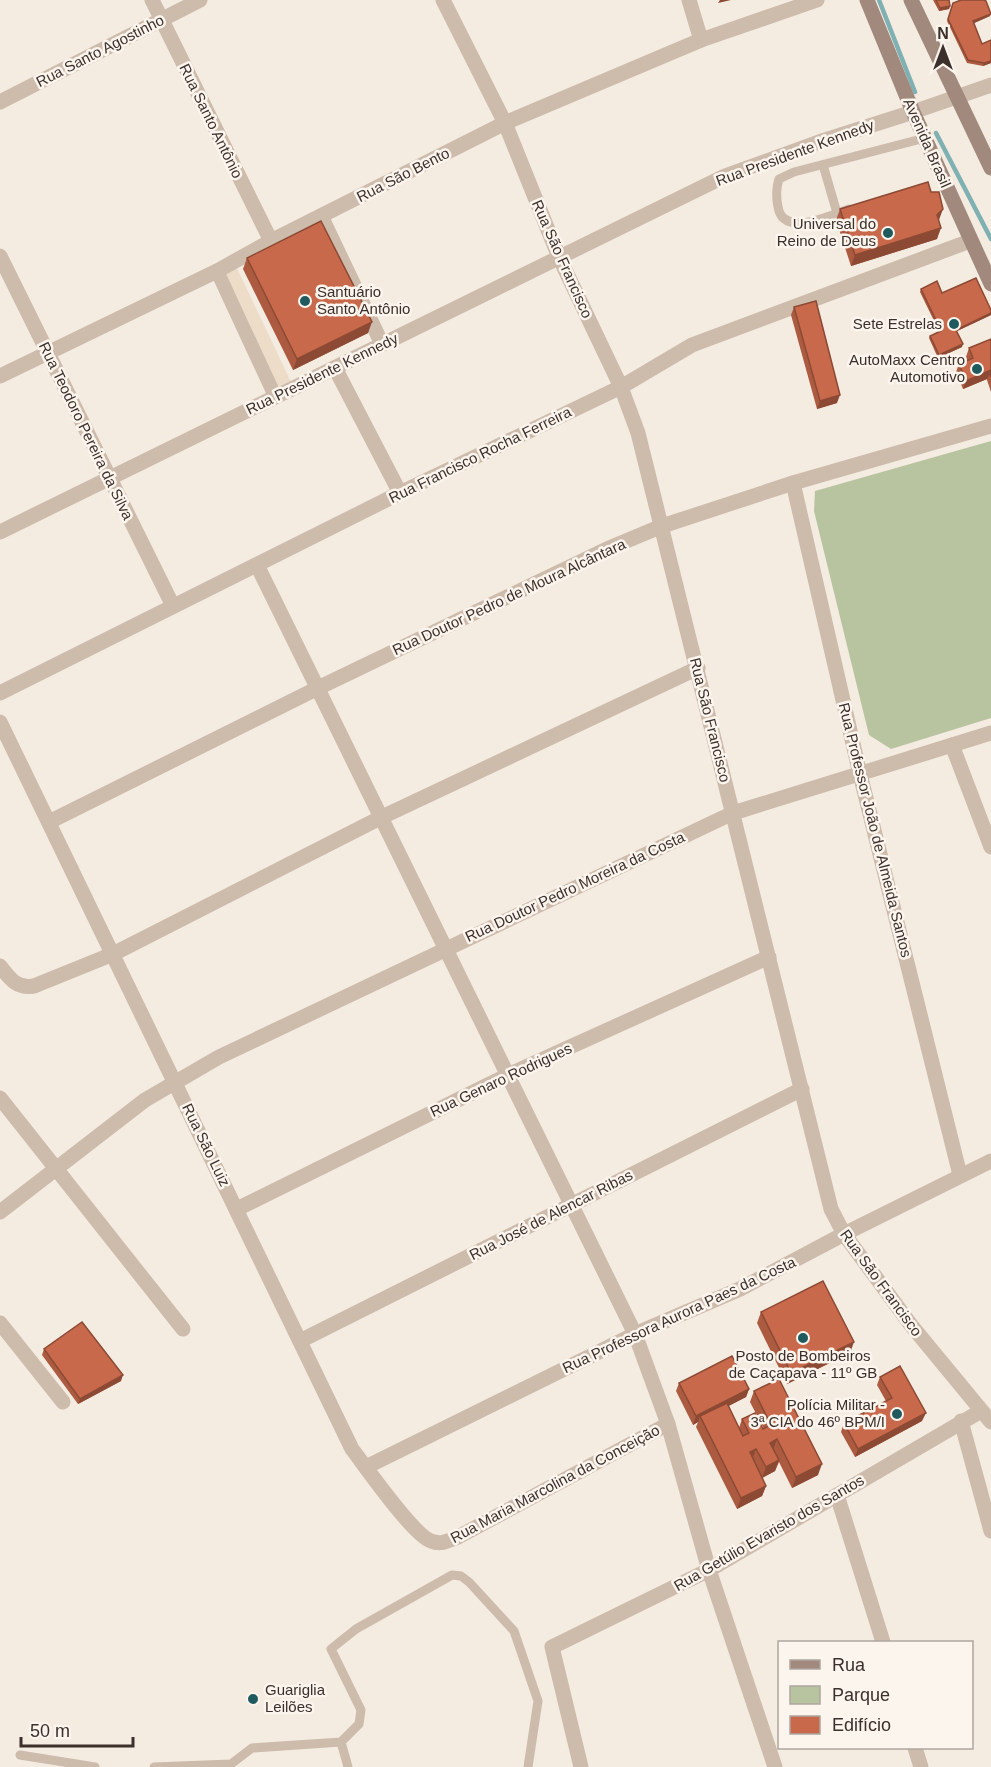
<svg xmlns="http://www.w3.org/2000/svg" width="991" height="1767" font-family="Helvetica,sans-serif">
  <style>
    .green { fill: #b8c4a0 }
    .plaza { fill: #ecdcc8 }
    .lines { fill: none; stroke-linecap: round; stroke-linejoin: round }
    .stream { stroke: #7fb0b2; stroke-width: 4.5 }
    .service { stroke: #cdbbac; stroke-width: 9 }
    .pedestrian { stroke: #cdbbac; stroke-width: 14 }
    .minor { stroke: #cdbbac; stroke-width: 15 }
    .tertiary { stroke: #cdbbac; stroke-width: 15 }
    .secondary { stroke: #a18a7d; stroke-width: 15 }
    .wall { fill: #ac5a40 }
    .shaded-wall { fill: #8c4a34 }
    .building { fill: #c8694b; stroke: #8c4a34; stroke-width: 1.5 }
    .poi-dot { fill: #1f5a5e; stroke: #fbf5ee; stroke-width: 2 }
    .labels { text-anchor: middle; stroke-width: 5; stroke-linejoin: round; paint-order: stroke }
    .street-label { font-size: 15px; fill: #3b302b; stroke: #fbf5ee }
    .poi-label { font-size: 15px; fill: #3b302b; stroke: #fbf5ee; text-anchor: end }
  </style>
  <rect width="100%" height="100%" fill="#f4ebe1"/>
  <path class="green" d="M991,441V718L891,749L869,735L814,511L815,491Z"/>
  <path class="plaza" d="M234,262L292,384L277,392L218,271Z"/>
  <g class="lines">
    <g class="stream">
      <path d="M879,0L915,92"/>
      <path d="M936,133L991,239"/>
    </g>
    <g class="service">
      <path d="M823,165L837,213"/>
      <path d="M849,209C831,215 783,238 778,207C776,197 776,188 779,179L794,172L925,138"/>
      <path d="M341,1742L348,1767"/>
      <path d="M20,1755L95,1767"/>
      <path d="M154,1767L231,1764L252,1748L341,1742L359,1724L361,1710L331,1649L356,1629L452,1575L461,1576L469,1582L514,1631L538,1701L528,1767"/>
    </g>
    <path class="pedestrian" d="M217,271L275,396"/>
    <g class="minor">
      <path d="M152,0L271,241"/>
      <path d="M689,0L701,40"/>
      <path d="M0,102L200,0"/>
      <path d="M321,216L382,344"/>
      <path d="M0,256L173,606"/>
      <path d="M335,368L400,493"/>
      <path d="M793,483L860,774L960,1175"/>
      <path d="M0,532L725,176L819,142L913,112"/>
      <path d="M257,565L635,1334L668,1424L709,1570L775,1767"/>
      <path d="M0,693L400,493L621,387L692,345L970,241"/>
      <path d="M0,722L352,1449C366,1467 413,1535 431,1541C441,1545 448,1541 458,1537L668,1424"/>
      <path d="M952,745L991,847"/>
      <path d="M49,822L318,688L607,549L662,526L793,483L991,426"/>
      <path d="M0,966C10,979 17,989 34,986L113,954L382,817L698,668"/>
      <path d="M0,1098L183,1329"/>
      <path d="M237,1209L508,1075L769,957"/>
      <path d="M0,1212L145,1100L219,1057L733,813L991,733"/>
      <path d="M0,1323L63,1402"/>
      <path d="M300,1341L802,1089"/>
      <path d="M961,1421L991,1531"/>
      <path d="M366,1467L635,1334L740,1289L844,1234L991,1161"/>
      <path d="M837,1495L883,1642"/>
      <path d="M915,1748L921,1767"/>
      <path d="M581,1767L552,1647L709,1570L981,1411"/>
    </g>
    <g class="tertiary">
      <path d="M443,0L505,123L559,257L621,387L638,433L831,1209L844,1234L911,1325L991,1422"/>
      <path d="M913,112L991,85"/>
      <path d="M0,376L217,271L271,241L505,123L701,40L817,0"/>
    </g>
    <g class="secondary">
      <path d="M867,0L913,112L991,284"/>
      <path d="M911,0L991,168"/>
    </g>
  </g>
  <g class="wall">
    <path d="M933,0H949L950,6L949,9L939,11Z"/>
    <path d="M953,3L990,16L974,23L982,44L991,40V63L983,66L967,63L947,21Z"/>
    <path d="M840,209L939,220L937,239L851,266L836,220Z"/>
    <path d="M247,258L368,333L293,370L243,269Z"/>
    <path d="M921,289L942,293L991,310V315L957,331L962,347L938,358L929,338L930,336L939,331L920,292Z"/>
    <path d="M794,307L837,403L817,409L791,315Z"/>
    <path d="M991,339V392L987,380V379L963,389L956,372L959,364L967,360L966,357L969,348Z"/>
    <path d="M761,1312L850,1353L787,1384L757,1323Z"/>
    <path d="M44,1349L121,1381L78,1404L42,1355Z"/>
    <path d="M880,1377L922,1421L855,1457L841,1432L844,1423L886,1401L877,1385Z"/>
    <path d="M679,1383L749,1389L746,1397L728,1406L739,1428L742,1419L764,1429L750,1402L754,1391L818,1475L792,1488L779,1462L775,1471L762,1478L766,1486L762,1496L737,1509L696,1427L698,1422L693,1425L676,1391Z"/>
  </g>
  <g class="shaded-wall">
    <path d="M720,0H731L718,3Z"/>
    <path d="M950,6L949,9L939,11L940,8Z"/>
    <path d="M991,14L990,16L972,24L973,21Z"/>
    <path d="M991,61V63L983,66L984,63Z"/>
    <path d="M943,209L939,220L937,215Z"/>
    <path d="M941,228L937,239L851,266L855,255Z"/>
    <path d="M991,313V315L955,332L956,330Z"/>
    <path d="M372,322L368,333L293,370L297,359Z"/>
    <path d="M963,344L962,347L938,358L939,355Z"/>
    <path d="M991,370V377L989,375L987,379L963,389L966,381Z"/>
    <path d="M840,395L837,403L817,409L820,401Z"/>
    <path d="M854,1342L850,1353L787,1384L791,1373Z"/>
    <path d="M123,1375L121,1381L78,1404L80,1399Z"/>
    <path d="M749,1389L746,1397L702,1420L700,1416L698,1422L693,1425L696,1416Z"/>
    <path d="M926,1413L922,1421L855,1457L858,1449Z"/>
    <path d="M777,1439L773,1450L770,1443Z"/>
    <path d="M756,1449L752,1460L750,1452Z"/>
    <path d="M779,1460L775,1471L762,1478L766,1467Z"/>
    <path d="M822,1464L818,1475L792,1488L796,1477Z"/>
    <path d="M766,1486L762,1496L737,1509L741,1498Z"/>
  </g>
  <g class="building">
    <path d="M936,0H949L950,6L940,8Z"/>
    <path d="M961,0H984L986,1L991,14L973,21L982,44L991,40V61L984,63L968,60L948,19L953,3Z"/>
    <path d="M928,182L931,192H939L943,209L937,215L941,228L855,255L840,209Z"/>
    <path d="M321,221L372,322L297,359L247,258Z"/>
    <path d="M976,278L991,310V313L956,330L963,344L939,355L930,336L941,331L921,289L937,281L942,293Z"/>
    <path d="M816,301L840,395L820,401L794,307Z"/>
    <path d="M991,339V370L966,381L959,364L973,358L969,348Z"/>
    <path d="M823,1281L854,1342L791,1373L761,1312Z"/>
    <path d="M82,1322L123,1375L80,1399L44,1349Z"/>
    <path d="M732,1356L749,1389L696,1416L679,1383Z"/>
    <path d="M900,1366L926,1413L858,1449L844,1423L892,1398L880,1377Z"/>
    <path d="M779,1379L822,1464L796,1477L777,1439L770,1443L779,1460L766,1467L756,1449L750,1452L766,1486L741,1498L700,1416L727,1403L743,1436L749,1433L742,1419L755,1413L763,1429L771,1425L754,1391Z"/>
  </g>
  <g class="poi-dot">
    <circle cx="888" cy="233" r="6"/>
    <circle cx="305" cy="301" r="6"/>
    <circle cx="954" cy="324" r="6"/>
    <circle cx="977" cy="369" r="6"/>
    <circle cx="803" cy="1338" r="6"/>
    <circle cx="897" cy="1414" r="6"/>
    <circle cx="253" cy="1699" r="6"/>
  </g>
  <g class="labels">
    <g class="street-label">
      <text transform="translate(100 51) rotate(-27)" y="5">Rua Santo Agostinho</text>
      <text transform="translate(211 121) rotate(64)" y="5">Rua Santo Antônio</text>
      <text transform="translate(927 143) rotate(66)" y="5">Avenida Brasil</text>
      <text transform="translate(795 153) rotate(-20)" y="5">Rua Presidente Kennedy</text>
      <text transform="translate(403 175) rotate(-27)" y="5">Rua São Bento</text>
      <text transform="translate(562 259) rotate(66)" y="5">Rua São Francisco</text>
      <text transform="translate(322 374) rotate(-26)" y="5">Rua Presidente Kennedy</text>
      <text transform="translate(86 431) rotate(64)" y="5">Rua Teodoro Pereira da Silva</text>
      <text transform="translate(480 455) rotate(-26)" y="5">Rua Francisco Rocha Ferreira</text>
      <text transform="translate(509 597) rotate(-25)" y="5">Rua Doutor Pedro de Moura Alcântara</text>
      <text transform="translate(710 720) rotate(76)" y="5">Rua São Francisco</text>
      <text transform="translate(875 830) rotate(76)" y="5">Rua Professor João de Almeida Santos</text>
      <text transform="translate(575 887) rotate(-25)" y="5">Rua Doutor Pedro Moreira da Costa</text>
      <text transform="translate(501 1080) rotate(-25)" y="5">Rua Genaro Rodrigues</text>
      <text transform="translate(206 1145) rotate(64)" y="5">Rua São Luiz</text>
      <text transform="translate(551 1215) rotate(-27)" y="5">Rua José de Alencar Ribas</text>
      <text transform="translate(881 1283) rotate(54)" y="5">Rua São Francisco</text>
      <text transform="translate(679 1315) rotate(-25)" y="5">Rua Professora Aurora Paes da Costa</text>
      <text transform="translate(555 1484) rotate(-28)" y="5">Rua Maria Marcolina da Conceição</text>
      <text transform="translate(769 1533) rotate(-30)" y="5">Rua Getúlio Evaristo dos Santos</text>
    </g>
    <g class="poi-label">
      <text x="876" y="229">Universal do<tspan x="876" dy="17">Reino de Deus</tspan></text>
      <text x="317" y="297" text-anchor="start">Santuário<tspan x="317" dy="17">Santo Antônio</tspan></text>
      <text x="942" y="329">Sete Estrelas</text>
      <text x="965" y="365">AutoMaxx Centro<tspan x="965" dy="17">Automotivo</tspan></text>
      <text x="803" y="1361" text-anchor="middle">Posto de Bombeiros<tspan x="803" dy="17">de Caçapava - 11º GB</tspan></text>
      <text x="885" y="1410">Polícia Militar -<tspan x="885" dy="17">3ª CIA do 46º BPM/I</tspan></text>
      <text x="265" y="1695" text-anchor="start">Guariglia<tspan x="265" dy="17">Leilões</tspan></text>
    </g>
  </g>
  <rect x="778" y="1641" width="195" height="108" fill="#fbf5ee" stroke="#aea6a0" stroke-width="1.5"/>
  <rect x="790" y="1660" width="30" height="9" fill="#a18a7d" stroke="#aea6a0" stroke-width="1.5"/>
  <text x="832" y="1671" font-size="18" fill="#3b302b">Rua</text>
  <rect x="790" y="1686" width="30" height="18" fill="#b8c4a0" stroke="#aea6a0" stroke-width="1.5"/>
  <text x="832" y="1701" font-size="18" fill="#3b302b">Parque</text>
  <rect x="790" y="1716" width="30" height="18" fill="#c8694b" stroke="#aea6a0" stroke-width="1.5"/>
  <text x="832" y="1731" font-size="18" fill="#3b302b">Edifício</text>
  <g transform="translate(943 48)" stroke="#fbf5ee" stroke-width="4.5" paint-order="stroke">
  <path d="M0-4.5L10 22L0 15L-10 22Z" fill="#3b302b"/>
  <text y="-9" font-size="16" font-weight="bold" text-anchor="middle" fill="#3b302b">N</text>
  </g>
  <path d="M21 1737v9h112v-9" fill="none" stroke="#3b302b" stroke-width="3"/>
  <text x="30" y="1737" font-size="18" fill="#3b302b" stroke="#fbf5ee" stroke-width="4.5" paint-order="stroke">50 m</text>
</svg>
